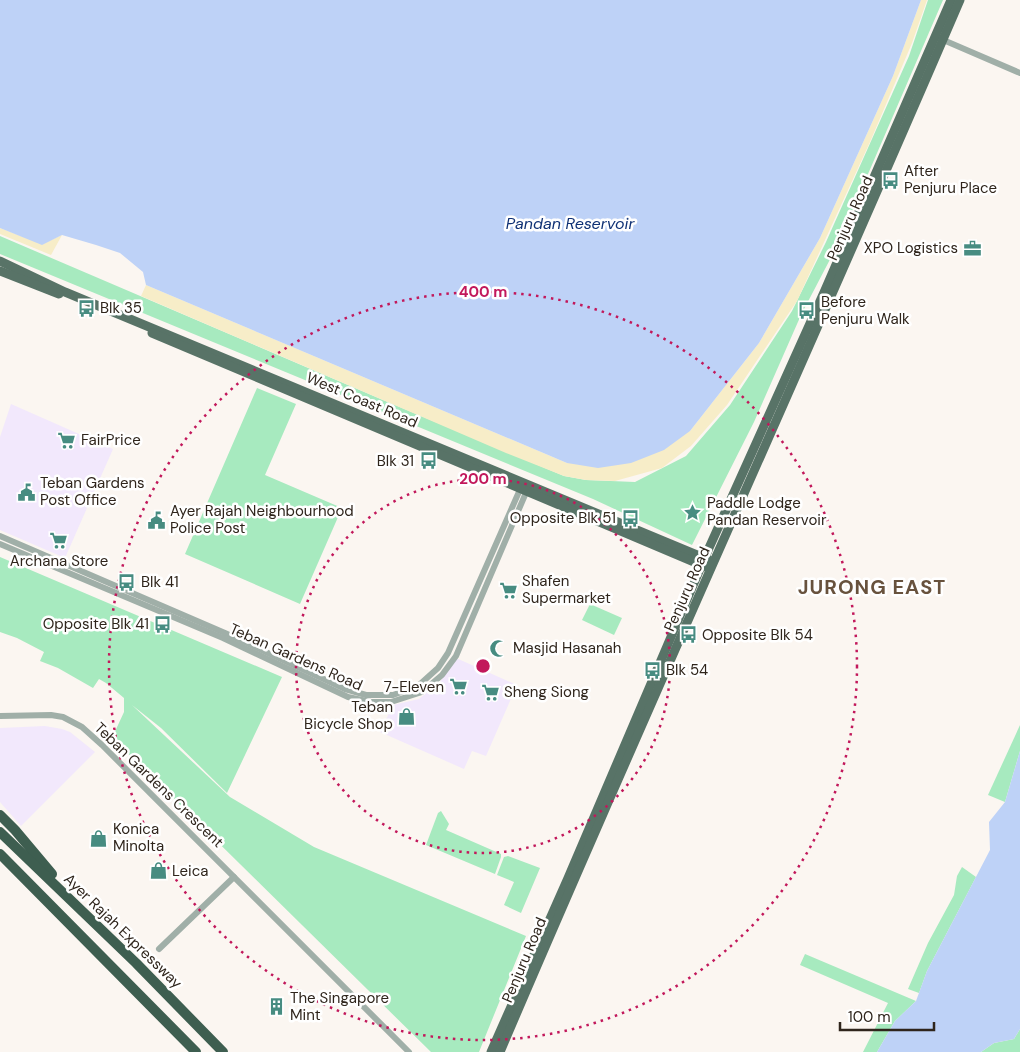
<svg xmlns="http://www.w3.org/2000/svg" width="1020" height="1052" font-family="'DM Sans',sans-serif">
  <style>
    .commercial { fill: #f2e8fc }
    .green { fill: #a7eabf }
    .sand { fill: #f7edc8 }
    .water { fill: #bed2f7 }
    .lines { fill: none; stroke-linecap: round; stroke-linejoin: round }
    .minor { stroke: #a0afa8; stroke-width: 6 }
    .major { stroke: #587367; stroke-width: 9 }
    .highway { stroke: #3e5e50; stroke-width: 10 }
    .ring { fill: none; stroke: #c2185b; stroke-width: 2.5; stroke-dasharray: 2.5 5 }
    .labels { text-anchor: middle; stroke-width: 5; stroke-linejoin: round; paint-order: stroke }
    .poi-label { font-size: 15px; fill: #2f251c; stroke: #fff; text-anchor: start }
    .street-label { font-size: 15px; fill: #2f251c; stroke: #fff }
    .water-label { font-size: 16px; font-style: italic; fill: #0f3175; stroke: #fff }
    .district-label { font-size: 20px; font-weight: bold; letter-spacing: 1px; fill: #68523d; stroke: #fff }
    .centre { fill: #c2185b; stroke: #fff; stroke-width: 2.5 }
    .ring-label { font-size: 15px; text-anchor: middle; font-weight: bold; fill: #c2185b; stroke: #fff; stroke-width: 5; stroke-linejoin: round; paint-order: stroke }
  </style>
  <rect width="100%" height="100%" fill="#fbf6f1"/>
  <g class="commercial">
    <path d="M11,404L113,449L65,558L0,530V437Z"/>
    <path d="M456,658L517,685L486,756L472,751L464,769L380,732L393,705L419,699L440,682Z"/>
    <path d="M45,726L62,729L70,732L95,752L21,826L0,802V728Z"/>
  </g>
  <g class="green">
    <path d="M928,0H943L837,246L801,315L754,422L692,545L593,499L0,254V236L383,400L564,476L586,480L635,482L686,456L730,405L792,311L826,242L909,56Z"/>
    <path d="M257,388L296,404L265,475L342,508L300,604L185,554Z"/>
    <path d="M0,557L282,677L227,793L161,728L132,705L230,797L314,847L526,936L479,1052H431L112,738L124,712V698L106,683L99,679L93,688L58,668L40,661L44,652L17,638L0,632Z"/>
    <path d="M590,604L622,618L614,635L582,620Z"/>
    <path d="M1020,725V751L1005,802L988,795Z"/>
    <path d="M441,811L449,824L446,830L501,854V857L495,874L426,845L438,813Z"/>
    <path d="M508,856L540,868L521,913L504,905L514,882L497,875L504,857Z"/>
    <path d="M962,867L976,877L927,971L919,993L908,989L928,943L954,895L957,876Z"/>
    <path d="M805,954L916,1001L895,1021L877,1052H863L888,1003L800,965Z"/>
    <path d="M1020,1029V1052H981L994,1043L1014,1039Z"/>
  </g>
  <g class="sand">
    <path d="M921,0H927L912,43L870,142L797,301L727,405L691,446L662,468L615,481L586,480L564,476L506,453L141,296L146,285L567,463L690,431L759,343L820,238L893,76Z"/>
    <path d="M0,228L42,244L62,235L51,255L0,234Z"/>
  </g>
  <g class="water">
    <path d="M0,0H921L893,76L820,238L759,343L690,431L664,450L631,463L598,468L567,463L146,285L143,272L120,253L96,245L62,235L42,245L0,228Z"/>
    <path d="M1020,751V1029L1014,1039L994,1043L981,1052H877L895,1021L916,1001L927,971L990,850L989,822L1005,802Z"/>
  </g>
  <g class="lines">
    <g class="minor">
      <path d="M941,39L1020,73"/>
      <path d="M0,536L225,633L345,689L366,695H393L418,686L438,668L448,653L522,485"/>
      <path d="M0,544L223,638L348,697L371,702H391L422,692L442,675L456,656L528,488"/>
      <path d="M0,716L51,715L63,717L82,727L102,745L409,1052"/>
      <path d="M159,949L234,877"/>
    </g>
    <g class="major">
      <path d="M0,261L65,292L709,560"/>
      <path d="M0,271L59,294"/>
      <path d="M152,333L706,567"/>
      <path d="M491,1052L568,878L709,548L825,290L951,0"/>
      <path d="M500,1052C650,700 809,352 960,0"/>
    </g>
    <g class="highway">
      <path d="M0,815L15,830L52,874"/>
      <path d="M0,832L136,963L223,1052"/>
      <path d="M0,854L196,1052"/>
    </g>
  </g>
  <g class="ring">
    <circle cx="483" cy="666" r="187"/>
    <circle cx="483" cy="666" r="374"/>
  </g>
  <defs>
    <symbol id="bus-bare" viewBox="-9 -9 18 18"><path d="M-5-6H5V4H4V6H2V4H-2V6H-4V4H-5ZM-3.5-4V0h7V-4ZM-3.5 1.2v1.5H-2V1.2ZM2 1.2v1.5H3.5V1.2Z" fill="#478c81" stroke="#fff" stroke-width="2.5" paint-order="stroke"/></symbol>
    <symbol id="office-bare" viewBox="-9 -9 18 18"><path d="M-6-3h4V-5.5h4V-3h4V5H-6ZM-1-4.5V-3h2v-1.5ZM-6 0V1H6V0Z" fill="#478c81" stroke="#fff" stroke-width="2.5" paint-order="stroke"/></symbol>
    <symbol id="supermarket-bare" viewBox="-9 -9 18 18"><path d="M-6-5.5h2.5l.6 2H6L4.5 2H-2.5L-4.4-4H-6ZM-1.5 3.2a1.3 1.3 0 1 0 .1 0ZM3 3.2a1.3 1.3 0 1 0 .1 0Z" fill="#478c81" stroke="#fff" stroke-width="2.5" paint-order="stroke"/></symbol>
    <symbol id="civic-bare" viewBox="-9 -9 18 18"><path d="M-.6-6.5H3V-4.5H.6V-3L4-1V1h2V6H-6V1h2V-1L-.6-3ZM-1.2 2.5V6h2.4V2.5Z" fill="#478c81" stroke="#fff" stroke-width="2.5" paint-order="stroke"/></symbol>
    <symbol id="sight-bare" viewBox="-9 -9 18 18"><path d="M0-6L1.8-2.2L6-1.7L2.9 1.2L3.7 5.4L0 3.3L-3.7 5.4L-2.9 1.2L-6-1.7L-1.8-2.2Z" fill="#478c81" stroke="#fff" stroke-width="2.5" paint-order="stroke"/></symbol>
    <symbol id="mosque-bare" viewBox="-9 -9 18 18"><path d="M3.5-4.9A6 6 0 1 0 3.5 4.9A5 5 0 1 1 3.5-4.9Z" fill="#478c81" stroke="#fff" stroke-width="2.5" paint-order="stroke"/></symbol>
    <symbol id="shop-bare" viewBox="-9 -9 18 18"><path d="M-5-2.5h2.3a2.7 3.5 0 0 1 5.4 0H5L5.5 6h-11ZM-1.5-2.5h3a1.5 2.3 0 0 0-3 0Z" fill="#478c81" stroke="#fff" stroke-width="2.5" paint-order="stroke"/></symbol>
    <symbol id="building-bare" viewBox="-9 -9 18 18"><path d="M-4-6H4V6H1V3H-1V6H-4ZM-2.5-4.3h1.7v1.8h-1.7ZM.8-4.3h1.7v1.8H.8ZM-2.5-1h1.7V.8h-1.7ZM.8-1h1.7V.8H.8Z" fill="#478c81" stroke="#fff" stroke-width="2.5" paint-order="stroke"/></symbol>
  </defs>
  <g fill-rule="evenodd">
    <use href="#bus-bare" x="878" y="168" width="25" height="25"/>
    <use href="#office-bare" x="960" y="236" width="25" height="25"/>
    <use href="#bus-bare" x="74" y="296" width="25" height="25"/>
    <use href="#bus-bare" x="794" y="298" width="25" height="25"/>
    <use href="#supermarket-bare" x="54" y="428" width="25" height="25"/>
    <use href="#bus-bare" x="416" y="448" width="25" height="25"/>
    <use href="#civic-bare" x="14" y="480" width="25" height="25"/>
    <use href="#sight-bare" x="680" y="500" width="25" height="25"/>
    <use href="#bus-bare" x="618" y="506" width="25" height="25"/>
    <use href="#civic-bare" x="144" y="508" width="25" height="25"/>
    <use href="#supermarket-bare" x="46" y="528" width="25" height="25"/>
    <use href="#bus-bare" x="114" y="570" width="25" height="25"/>
    <use href="#supermarket-bare" x="496" y="578" width="25" height="25"/>
    <use href="#bus-bare" x="150" y="612" width="25" height="25"/>
    <use href="#bus-bare" x="676" y="622" width="25" height="25"/>
    <use href="#mosque-bare" x="486" y="636" width="25" height="25"/>
    <use href="#bus-bare" x="640" y="658" width="25" height="25"/>
    <use href="#supermarket-bare" x="446" y="674" width="25" height="25"/>
    <use href="#supermarket-bare" x="478" y="680" width="25" height="25"/>
    <use href="#shop-bare" x="394" y="704" width="25" height="25"/>
    <use href="#shop-bare" x="86" y="826" width="25" height="25"/>
    <use href="#shop-bare" x="146" y="858" width="25" height="25"/>
    <use href="#building-bare" x="264" y="994" width="25" height="25"/>
  </g>
  <g class="labels">
    <g class="poi-label">
      <text x="904" y="176">After<tspan x="904" dy="17">Penjuru Place</tspan></text>
      <text x="958" y="253" text-anchor="end">XPO Logistics</text>
      <text x="821" y="307">Before<tspan x="821" dy="17">Penjuru Walk</tspan></text>
      <text x="100" y="313">Blk 35</text>
      <text x="81" y="445">FairPrice</text>
      <text x="414" y="466" text-anchor="end">Blk 31</text>
      <text x="40" y="488">Teban Gardens<tspan x="40" dy="17">Post Office</tspan></text>
      <text x="707" y="508">Paddle Lodge<tspan x="707" dy="17">Pandan Reservoir</tspan></text>
      <text x="170" y="516">Ayer Rajah Neighbourhood<tspan x="170" dy="17">Police Post</tspan></text>
      <text x="616" y="523" text-anchor="end">Opposite Blk 51</text>
      <text x="59" y="566" text-anchor="middle">Archana Store</text>
      <text x="522" y="586">Shafen<tspan x="522" dy="17">Supermarket</tspan></text>
      <text x="141" y="587">Blk 41</text>
      <text x="149" y="629" text-anchor="end">Opposite Blk 41</text>
      <text x="702" y="640">Opposite Blk 54</text>
      <text x="513" y="653">Masjid Hasanah</text>
      <text x="666" y="675">Blk 54</text>
      <text x="444" y="692" text-anchor="end">7-Eleven</text>
      <text x="504" y="697">Sheng Siong</text>
      <text x="393" y="712" text-anchor="end">Teban<tspan x="393" dy="17">Bicycle Shop</tspan></text>
      <text x="113" y="834">Konica<tspan x="113" dy="17">Minolta</tspan></text>
      <text x="172" y="876">Leica</text>
      <text x="290" y="1003">The Singapore<tspan x="290" dy="17">Mint</tspan></text>
    </g>
    <g class="street-label">
      <text transform="translate(850 218) rotate(-66)" y="5">Penjuru Road</text>
      <text transform="translate(362 400) rotate(23)" y="5">West Coast Road</text>
      <text transform="translate(687 589) rotate(-66)" y="5">Penjuru Road</text>
      <text transform="translate(296 657) rotate(24)" y="5">Teban Gardens Road</text>
      <text transform="translate(159 785) rotate(44)" y="5">Teban Gardens Crescent</text>
      <text transform="translate(123 931) rotate(44)" y="5">Ayer Rajah Expressway</text>
      <text transform="translate(524 960) rotate(-67)" y="5">Penjuru Road</text>
    </g>
    <g class="water-label">
      <text x="570" y="229">Pandan Reservoir</text>
    </g>
    <g class="district-label">
      <text x="872" y="594">JURONG EAST</text>
    </g>
  </g>
  <circle cx="483" cy="666" r="8" class="centre"/>
  <g class="ring-label">
    <text x="483" y="297">400 m</text>
    <text x="483" y="484">200 m</text>
  </g>
  <path d="M840 1022v8h94v-8" fill="none" stroke="#2f251c" stroke-width="2.5"/>
  <text x="848" y="1022" font-size="15" fill="#2f251c" stroke="#ffffff" stroke-width="4" paint-order="stroke">100 m</text>
</svg>
